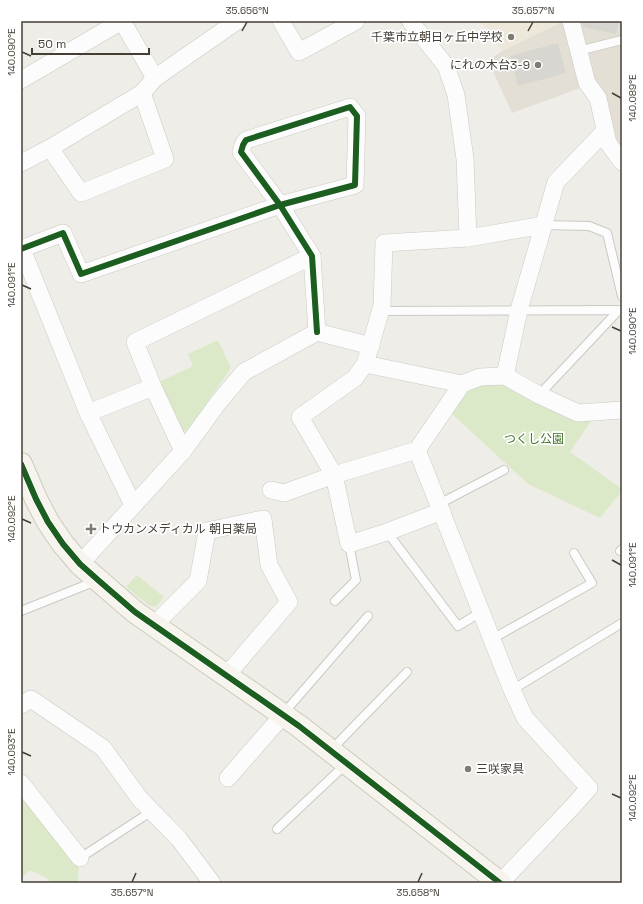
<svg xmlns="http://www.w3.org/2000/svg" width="643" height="904" font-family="'Space Grotesk','Noto Sans JP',sans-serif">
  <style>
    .residential { fill: #e3dfd5 }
    .education { fill: #ede8da }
    .green { fill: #dbe9c8 }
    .building { fill: #d8d6d0 }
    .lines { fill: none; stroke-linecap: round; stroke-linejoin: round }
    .lane-casing { stroke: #cbc9c4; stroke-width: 10 }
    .street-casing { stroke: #cbc9c4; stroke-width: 18 }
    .secondary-casing { stroke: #cecabf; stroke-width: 24 }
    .lane { stroke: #fdfcfc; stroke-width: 8 }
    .street { stroke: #fdfcfc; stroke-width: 17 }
    .secondary { stroke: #f6f4ed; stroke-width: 22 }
    .cycleway-casing { stroke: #fff; stroke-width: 8 }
    .cycleway { stroke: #1b5e20; stroke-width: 6 }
    .ticks { fill: none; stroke: #443e35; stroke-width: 1.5 }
    .poi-dot { fill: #807b74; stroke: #fff; stroke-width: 1.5 }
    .labels { text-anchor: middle; stroke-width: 3.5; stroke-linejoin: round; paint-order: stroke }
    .poi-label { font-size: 12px; fill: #443e35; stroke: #fff; text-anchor: end }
    .park-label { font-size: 12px; fill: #43742a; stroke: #fff }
    .neatline { fill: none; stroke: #443e35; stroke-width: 1.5 }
    .ticks-label { font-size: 10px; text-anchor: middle; fill: #443e35 }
  </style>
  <rect width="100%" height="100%" fill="#efede8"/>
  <path class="residential" d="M559,21H622V152L612,139L594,83L512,113L488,61L502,51L559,23Z"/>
  <path class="education" d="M480,21H559V22L502,51Z"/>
  <g class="green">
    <path d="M218,340L231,368L188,430L182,432L157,383L193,366L188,354Z"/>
    <path d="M502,381L595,415L570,452L622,489V491L600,518L528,484L451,413L468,388Z"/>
    <path d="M137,575L164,597L156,607L150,606L126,587Z"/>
    <path d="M21,790L79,859L78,883H52L45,877L30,870L21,878Z"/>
  </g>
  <g class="building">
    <path d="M582,21H619L616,34L583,27Z"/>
    <path d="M558,43L566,73L518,86L510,56Z"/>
  </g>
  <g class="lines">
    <defs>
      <g id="lane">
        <path d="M578,51L622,40"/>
        <path d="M544,225L589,226L607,233L622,296"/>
        <path d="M381,311L614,310L622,311"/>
        <path d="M539,395L619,310"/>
        <path d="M439,504L504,470"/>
        <path d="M387,532L458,626L481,612"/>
        <path d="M620,551L622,549"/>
        <path d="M335,601L356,580L349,544"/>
        <path d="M21,611L96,581"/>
        <path d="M492,639L592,583L574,553"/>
        <path d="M512,690L622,623"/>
        <path d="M283,714L368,616"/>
        <path d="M331,750L407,672"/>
        <path d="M277,829L346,764"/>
        <path d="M80,858L152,811"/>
      </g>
      <g id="street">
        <path d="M122,21L155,78"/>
        <path d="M281,21L299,52L356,21"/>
        <path d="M410,21L446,66L456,95L465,159L468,238"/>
        <path d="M571,21L587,83L598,98L608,143L622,162"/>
        <path d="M21,80L122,21"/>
        <path d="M50,148L81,193L165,159L142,93"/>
        <path d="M21,163L50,148L142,93L155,78L237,21"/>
        <path d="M21,249L63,233L81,274L280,205L355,185L357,116L350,107L246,140L243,145L241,152L280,205L312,256L317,332"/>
        <path d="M22,249L88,413L133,505"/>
        <path d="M365,364L462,384"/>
        <path d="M505,376L519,310L556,182L605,131"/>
        <path d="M88,413L153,387"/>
        <path d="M417,450L512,690L525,718L589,788L575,804L500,883"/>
        <path d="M183,451L153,387L135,342L312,256"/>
        <path d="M271,490L284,493L334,475L417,450L462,384L480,377L505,376L539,395L578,413L622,410"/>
        <path d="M442,511L387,532L349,544L334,475L300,417L355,378L365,364L382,306L384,243L468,238L544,225"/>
        <path d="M80,564L183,451L218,403L244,372L317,332L371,346"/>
        <path d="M154,625L198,581L207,531L263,519L269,565L289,602L226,676"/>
        <path d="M21,705L31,699L103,748L140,799L179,839L212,883"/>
        <path d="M228,778L283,715"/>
        <path d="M21,783L80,858"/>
      </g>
      <path id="secondary" d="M21,464L36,499L48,522L63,544L80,564L98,580L135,612L299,726L500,883"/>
    </defs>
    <use href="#lane" class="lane-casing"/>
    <use href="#street" class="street-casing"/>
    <use href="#secondary" class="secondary-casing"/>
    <use href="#lane" class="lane"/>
    <use href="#street" class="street"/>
    <use href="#secondary" class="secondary"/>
    <defs>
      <g id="cycleway">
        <path d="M21,249L63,233L81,274L280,205L355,185L357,116L350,107L246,140L243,145L241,152L280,205L312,256L317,332"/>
        <path d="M21,464L36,499L48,522L63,544L80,564L98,580L135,612L299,726L500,883"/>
      </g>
    </defs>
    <use href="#cycleway" class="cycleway-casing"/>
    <use href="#cycleway" class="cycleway"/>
  </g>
  <path class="ticks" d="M242,31L247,22M528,31L533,22M22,52L31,56M612,93L621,98M22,285L31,289M612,327L621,331M22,519L31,523M612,560L621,565M22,752L31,756M612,794L621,798M132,882L136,873M418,882L422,873"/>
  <g class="poi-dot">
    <circle cx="511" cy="37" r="4"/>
    <circle cx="538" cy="65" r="4"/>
    <path d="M89 523h4v4h4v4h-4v4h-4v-4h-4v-4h4z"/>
    <circle cx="468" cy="769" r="4"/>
  </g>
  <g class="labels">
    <g class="poi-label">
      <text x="503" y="41">千葉市立朝日ヶ丘中学校</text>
      <text x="530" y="69">にれの木台3-9</text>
      <text x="99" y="533" text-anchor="start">トウカンメディカル 朝日薬局</text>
      <text x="476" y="773" text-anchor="start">三咲家具</text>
    </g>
    <g class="park-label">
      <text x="534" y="443">つくし公園</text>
    </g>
  </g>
  <rect width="643" height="904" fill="none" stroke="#ffffff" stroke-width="44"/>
  <path d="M32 48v6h117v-6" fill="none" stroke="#443e35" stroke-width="2"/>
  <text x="38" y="48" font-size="12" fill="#443e35" stroke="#ffffff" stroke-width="3" paint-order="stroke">50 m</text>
  <rect x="22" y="22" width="599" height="860" class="neatline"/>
  <g class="ticks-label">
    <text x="247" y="14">35.656°N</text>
    <text x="533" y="14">35.657°N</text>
    <text transform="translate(11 52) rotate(-90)" y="4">140.090°E</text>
    <text transform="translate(632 98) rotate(-90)" y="4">140.089°E</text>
    <text transform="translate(11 285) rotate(-90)" y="4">140.091°E</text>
    <text transform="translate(632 331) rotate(-90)" y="4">140.090°E</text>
    <text transform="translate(11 519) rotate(-90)" y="4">140.092°E</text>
    <text transform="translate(632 565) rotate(-90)" y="4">140.091°E</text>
    <text transform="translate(11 752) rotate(-90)" y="4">140.093°E</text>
    <text transform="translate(632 798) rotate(-90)" y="4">140.092°E</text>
    <text x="132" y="896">35.657°N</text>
    <text x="418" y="896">35.658°N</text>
  </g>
</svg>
